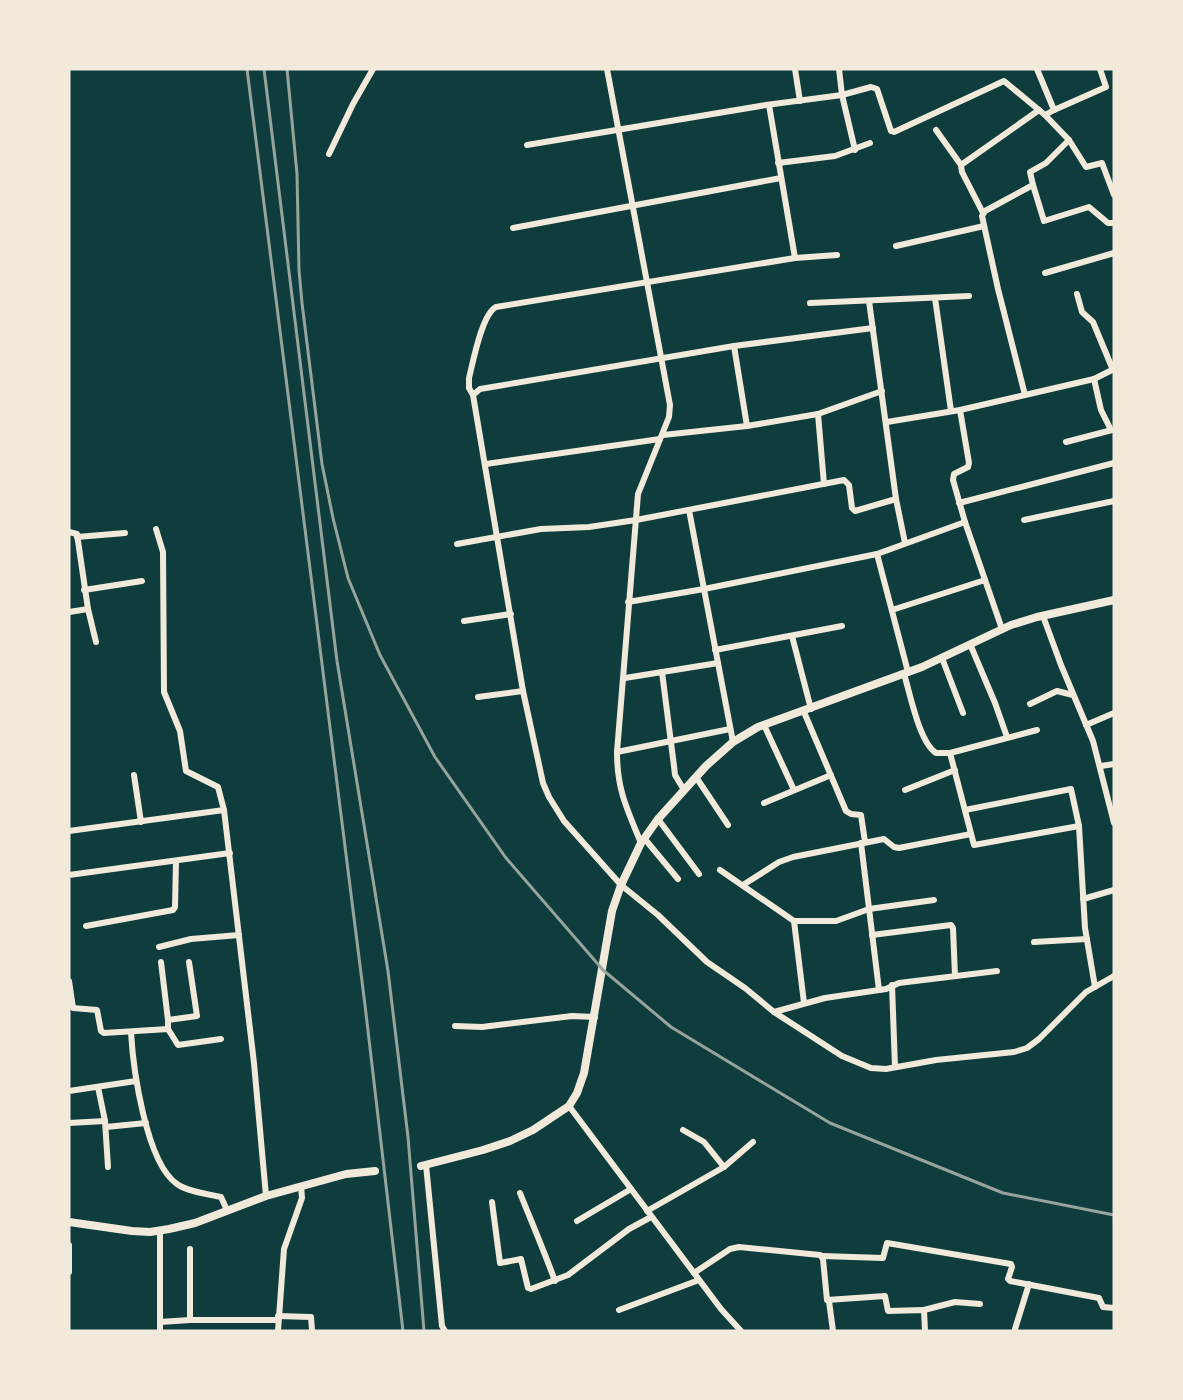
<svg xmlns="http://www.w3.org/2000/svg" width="1183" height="1400" font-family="Barlow,sans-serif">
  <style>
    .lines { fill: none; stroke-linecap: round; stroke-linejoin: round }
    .minor { stroke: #f1e9da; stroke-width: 6 }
    .tertiary { stroke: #f1e9da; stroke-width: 8 }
    .rail { stroke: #97a49c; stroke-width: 3 }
  </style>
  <rect width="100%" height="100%" fill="#0f3d3e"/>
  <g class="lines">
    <g class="minor">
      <path d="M607,69L670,405L669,417L638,494L617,752C617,790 627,809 641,843"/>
      <path d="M795,69L800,101"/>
      <path d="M839,69L842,95L855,150"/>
      <path d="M1037,69L1054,110L1045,115L1069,140L1046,163L1030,172L1033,185L985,211L982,216L998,289L1025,395L1094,379L1114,369"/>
      <path d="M769,105L795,258"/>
      <path d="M1054,110L1106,87L1100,69"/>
      <path d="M936,130L961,165L962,172L983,213"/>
      <path d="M1069,140L1086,167L1102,163L1114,195"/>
      <path d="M527,145L766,105L842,95L871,87L877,89L891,131L894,132L1004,81L1045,115"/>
      <path d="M329,154L353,104L373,69"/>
      <path d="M778,163L835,156L870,143"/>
      <path d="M961,165L1039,110"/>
      <path d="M1033,185L1044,221L1089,207L1108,223H1114"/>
      <path d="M513,228L781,178"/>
      <path d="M896,246L984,226"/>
      <path d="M1045,273L1114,253"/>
      <path d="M1077,294L1082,312L1093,322L1113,370"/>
      <path d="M935,298L951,411"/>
      <path d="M869,301L896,499L905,543"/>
      <path d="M810,303L969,296"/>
      <path d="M873,328L734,346L480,389L473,395L523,691L543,783L549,797L564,821L621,885L658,915L707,962L745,988L774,1012L842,1056L871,1068L886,1069L936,1060L1014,1052L1027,1048L1039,1039L1086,992L1114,976"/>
      <path d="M734,346L747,426"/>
      <path d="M1094,379L1101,410L1111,430"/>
      <path d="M473,395L469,388V378C473,362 482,314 496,307L795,258L837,255"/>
      <path d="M960,410L969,463L968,467L954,474L953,480L965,522L1002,629"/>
      <path d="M818,414L824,484"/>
      <path d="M887,422L960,410L1025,395"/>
      <path d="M663,435L747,426L818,414L882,391"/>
      <path d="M1066,442L1112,430"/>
      <path d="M486,464L660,439"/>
      <path d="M959,503L1114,463"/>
      <path d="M689,510L733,742"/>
      <path d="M1024,520L1114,501"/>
      <path d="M156,529L163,552L164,692L180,731L186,771L218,787L224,810L254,1063L266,1196"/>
      <path d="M69,532L77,534L88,609L69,612"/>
      <path d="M77,537L125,533"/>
      <path d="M457,544L541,529L589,527L636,520L844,480L849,485L852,508L855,511L896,499"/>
      <path d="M877,554L908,672"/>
      <path d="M84,590L142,581"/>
      <path d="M628,602L704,589L877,554L965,522"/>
      <path d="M88,609L96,642"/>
      <path d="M892,610L985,580"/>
      <path d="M1043,616L1061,665L1093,741L1114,823"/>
      <path d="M464,621L511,614"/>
      <path d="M792,636L811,709"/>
      <path d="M970,644L995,703L1007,737"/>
      <path d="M715,650L842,626"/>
      <path d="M942,658L963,713"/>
      <path d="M662,672L674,766L675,775L684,790"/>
      <path d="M904,674C910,693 919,742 936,753H950L1037,730"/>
      <path d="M625,678L718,663"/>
      <path d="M478,697L523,691"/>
      <path d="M1030,704L1057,691L1073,695"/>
      <path d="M804,712L846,811L851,814L861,815L865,842"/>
      <path d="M764,725L794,790"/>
      <path d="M1086,725L1114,713"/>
      <path d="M617,752L730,729"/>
      <path d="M950,753L974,845L1079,826"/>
      <path d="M1101,766L1114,764"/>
      <path d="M134,775L141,822"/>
      <path d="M696,777L728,825"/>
      <path d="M905,790L955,770"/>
      <path d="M764,803L831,775"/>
      <path d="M965,810L1071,789L1079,826L1085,928L1095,987"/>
      <path d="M658,819L699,874"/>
      <path d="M69,831L224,810"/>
      <path d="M644,838L678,879"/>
      <path d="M861,843L879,990"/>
      <path d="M720,870L794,921L804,1003"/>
      <path d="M69,875L230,853"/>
      <path d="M743,885L779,862L793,857L884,839L894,847L899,848L971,834"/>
      <path d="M1083,899L1114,890"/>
      <path d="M794,921H836L869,909L934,900"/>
      <path d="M86,926L173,910L175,907L176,861"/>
      <path d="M872,935L951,925L953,928L955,976"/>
      <path d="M1034,942L1087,939"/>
      <path d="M159,947L191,939L239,935"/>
      <path d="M161,962L168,1020"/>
      <path d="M69,981L73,1008L97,1010L101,1031L104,1033L168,1029L178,1045L221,1039"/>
      <path d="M892,985L895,1067"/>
      <path d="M774,1012L825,998L886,989L899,983L997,971"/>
      <path d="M455,1026L482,1027L572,1016L595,1017"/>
      <path d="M168,1029V1020L197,1016L189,962"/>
      <path d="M131,1032C133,1068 146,1163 177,1184C188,1192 208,1194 221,1197L227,1210"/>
      <path d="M98,1087L105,1121L108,1167"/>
      <path d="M69,1091L136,1081"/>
      <path d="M569,1106L721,1309L741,1331"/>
      <path d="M69,1123L105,1121"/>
      <path d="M106,1127L146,1123"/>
      <path d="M683,1130L704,1142L724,1167"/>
      <path d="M426,1165L442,1326L445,1331"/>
      <path d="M520,1193C532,1223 544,1251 555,1281"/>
      <path d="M492,1202L500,1263L521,1259L528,1288L531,1289L568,1275L629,1229L651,1217"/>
      <path d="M647,1211L724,1167L753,1142"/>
      <path d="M577,1221L631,1189"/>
      <path d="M160,1231V1331"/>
      <path d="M69,1245V1272"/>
      <path d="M822,1256L883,1258L887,1243L1011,1264L1012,1267L1008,1279L1010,1281L1099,1298L1103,1307L1114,1308"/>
      <path d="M694,1273L730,1249L739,1247L820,1255L823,1259L827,1300L885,1296L888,1311L924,1310L925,1331"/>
      <path d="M829,1301L833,1331"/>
      <path d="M619,1310L699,1280"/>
      <path d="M924,1310L955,1302L980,1304"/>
      <path d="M278,1316L311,1317L312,1330"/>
      <path d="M190,1320H278"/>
      <path d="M160,1322L190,1320V1249"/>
      <path d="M1015,1329L1029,1284"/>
      <path d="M278,1331L284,1249L302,1198L301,1186"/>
    </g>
    <g class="tertiary">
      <path d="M421,1166L483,1150L510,1141L533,1130L569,1106L577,1093L584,1073L612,911L621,885L641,843L658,819L706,766L733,742L758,727L922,667L1011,625L1037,617L1114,600"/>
      <path d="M69,1222L132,1231L150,1232L169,1229L195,1223L266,1196L346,1174L375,1171"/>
    </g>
    <g class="rail">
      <path d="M247,69L365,1005L403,1331"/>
      <path d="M264,69L337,661L388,971L408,1137L424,1331"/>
      <path d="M287,69L297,174L299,270L302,303L322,464L333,518L348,578L380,655L435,757L506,858L603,970L671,1027L830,1123L1003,1193L1114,1215"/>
    </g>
  </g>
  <rect width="1183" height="1400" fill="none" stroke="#f1e9da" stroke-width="141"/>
</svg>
